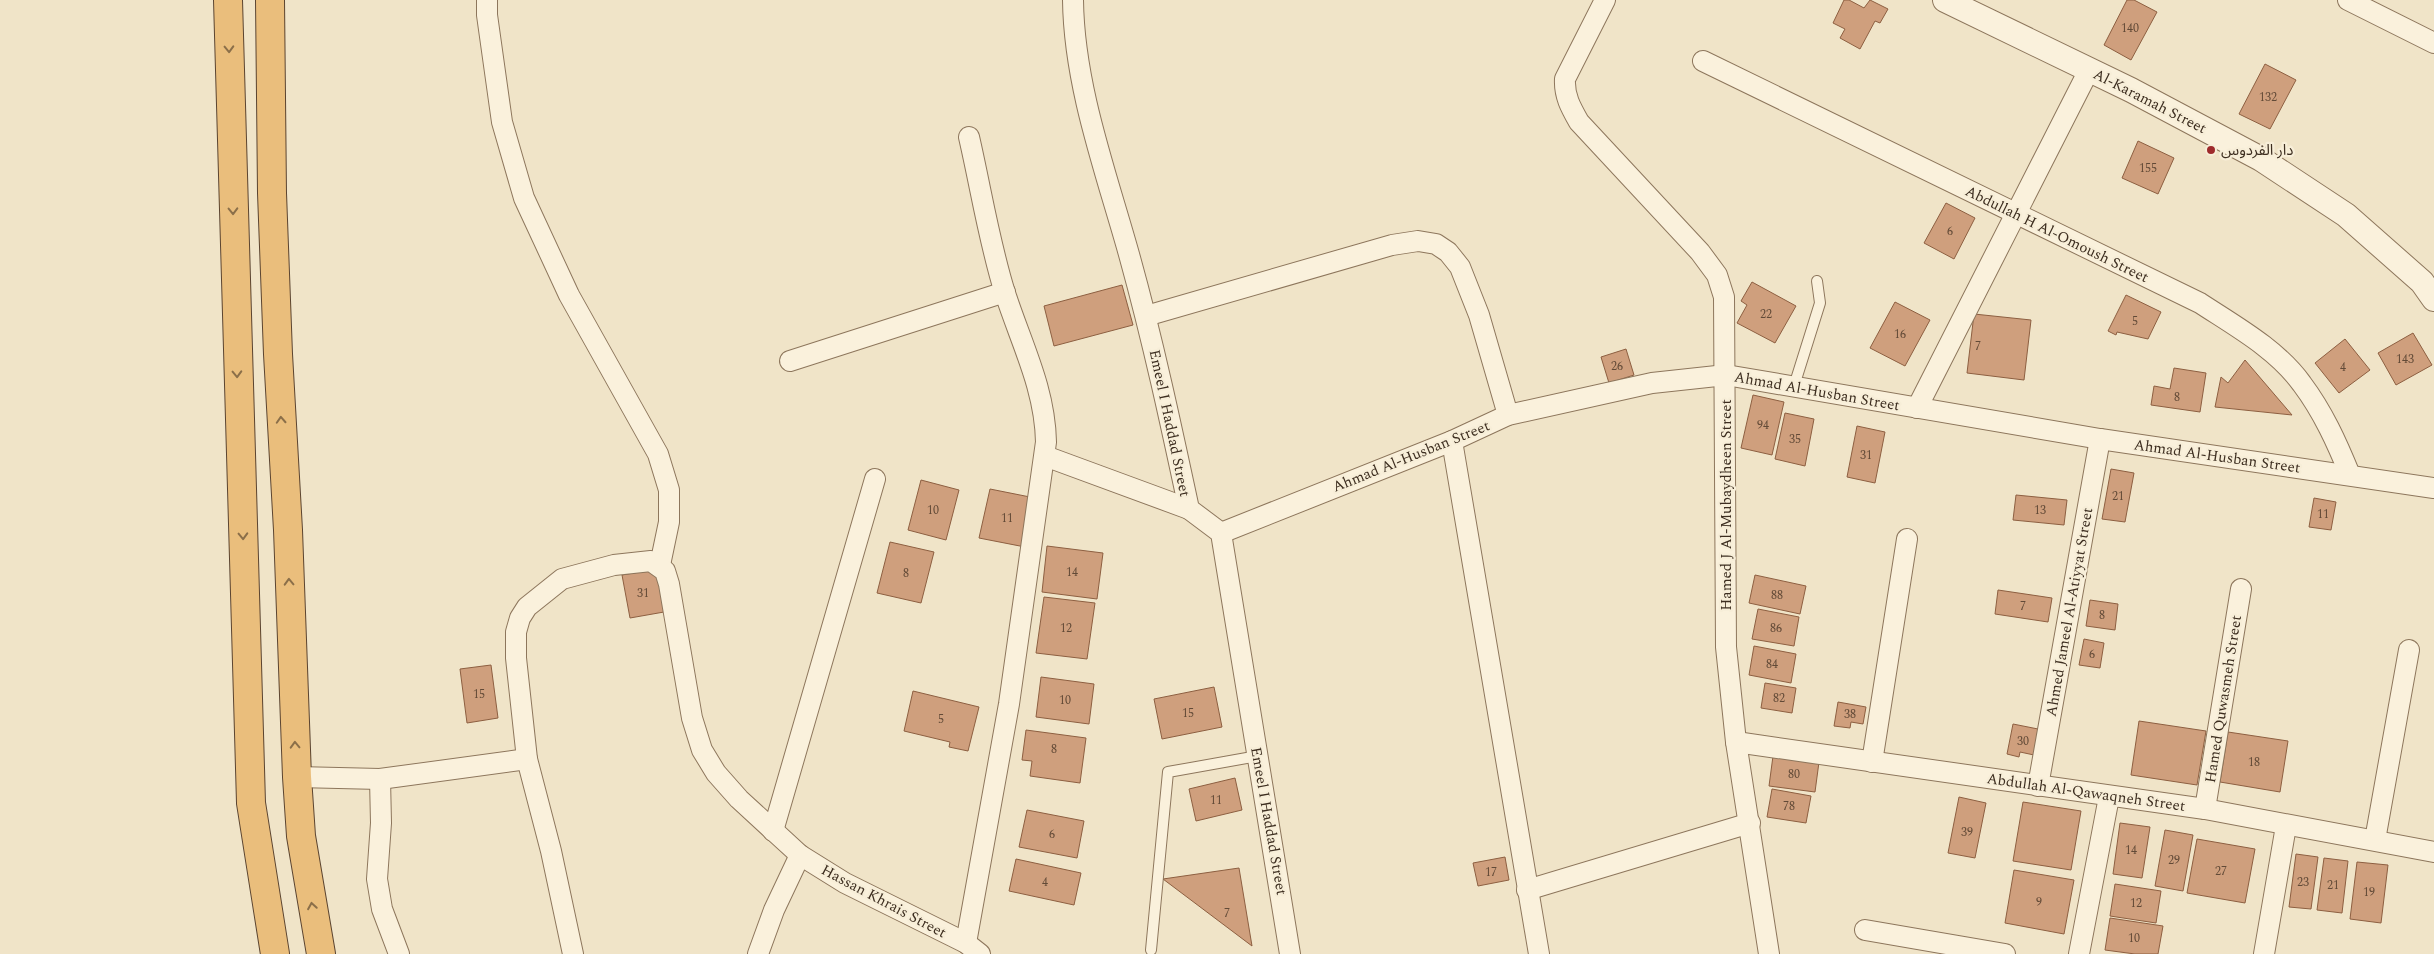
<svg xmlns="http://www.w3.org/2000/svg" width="2434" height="954" font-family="Spectral,'Noto Sans Arabic',serif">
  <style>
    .building { fill: #cf9f7d; stroke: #8d5f41 }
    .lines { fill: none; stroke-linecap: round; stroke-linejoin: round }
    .service-casing { stroke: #8d765c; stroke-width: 12 }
    .minor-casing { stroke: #8d765c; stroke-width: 22 }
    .tertiary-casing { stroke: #8d765c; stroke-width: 26 }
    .trunk-casing { stroke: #5b4430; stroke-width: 30 }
    .service { stroke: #faf1dc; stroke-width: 10 }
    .minor { stroke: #faf1dc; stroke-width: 20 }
    .tertiary { stroke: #faf1dc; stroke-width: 24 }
    .trunk { stroke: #eabe7c; stroke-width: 28 }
    .oneway { stroke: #8b6f49 }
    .poi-dot { fill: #9e2a2b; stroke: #f7eed8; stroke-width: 2 }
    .labels { text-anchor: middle; stroke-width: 4.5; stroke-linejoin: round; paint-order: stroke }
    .number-label { font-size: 12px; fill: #624a37 }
    .street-label { font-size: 15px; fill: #3d2e20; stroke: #f7eed8 }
    .poi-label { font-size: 15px; fill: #3d2e20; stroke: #f7eed8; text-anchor: start }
  </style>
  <rect width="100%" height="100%" fill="#f0e4c8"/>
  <g class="building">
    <path d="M1844,0H1849L1864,8L1870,0L1888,9L1880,23L1875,21L1860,49L1840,38L1845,29L1833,23Z"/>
    <path d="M2127,0H2134L2157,12L2131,60L2104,45Z"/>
    <path d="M2265,64L2296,80L2270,129L2239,114Z"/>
    <path d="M2138,141L2174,158L2158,194L2122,178Z"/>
    <path d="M1946,203L1975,218L1954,259L1924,243Z"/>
    <path d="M1752,282L1796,306L1775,343L1737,323L1747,305L1741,301Z"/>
    <path d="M1122,285L1133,325L1054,346L1044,306Z"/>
    <path d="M2126,295L2161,312L2148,339L2117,332L2116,335L2108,331Z"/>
    <path d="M1895,302L1930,320L1905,366L1870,348Z"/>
    <path d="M1974,314L2031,320L2024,380L1967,373Z"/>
    <path d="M2413,333L2432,365L2396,385L2378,353Z"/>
    <path d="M2345,339L2370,370L2339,393L2315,363Z"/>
    <path d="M1626,349L1634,375L1609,383L1601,357Z"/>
    <path d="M2245,360L2292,415L2215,407L2221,377L2228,383Z"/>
    <path d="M2174,368L2206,373L2200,412L2151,405L2154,386L2170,389Z"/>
    <path d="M1753,395L1784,402L1772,455L1741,448Z"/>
    <path d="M1785,413L1814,419L1805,466L1775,459Z"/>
    <path d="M1857,426L1885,432L1875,483L1847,477Z"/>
    <path d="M2111,469L2134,473L2125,522L2102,519Z"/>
    <path d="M921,480L959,490L946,540L908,530Z"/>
    <path d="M990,489L1035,498L1025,547L979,538Z"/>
    <path d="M2016,495L2067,500L2064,525L2013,520Z"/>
    <path d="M2314,498L2336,502L2331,530L2309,527Z"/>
    <path d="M890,542L934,552L921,603L877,593Z"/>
    <path d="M1047,546L1103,553L1097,599L1042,592Z"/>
    <path d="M657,569L664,612L630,618L622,575Z"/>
    <path d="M1755,575L1806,586L1800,614L1749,603Z"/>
    <path d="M1998,590L2052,598L2048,622L1995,614Z"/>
    <path d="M1044,597L1095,603L1087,659L1036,653Z"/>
    <path d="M2090,600L2118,604L2115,630L2086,626Z"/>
    <path d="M1758,609L1799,617L1794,646L1752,639Z"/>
    <path d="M2084,639L2104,643L2100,668L2079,665Z"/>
    <path d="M1754,646L1796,654L1791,683L1749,675Z"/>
    <path d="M491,665L498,718L467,723L460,669Z"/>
    <path d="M1041,677L1094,684L1089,724L1036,717Z"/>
    <path d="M1765,683L1796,688L1792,713L1761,708Z"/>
    <path d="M1214,687L1222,727L1162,739L1154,699Z"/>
    <path d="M913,691L979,707L968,751L949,747L950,742L904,731Z"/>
    <path d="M1838,702L1866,707L1863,724L1851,722L1850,728L1834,726Z"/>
    <path d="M2139,721L2206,731L2197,785L2131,775Z"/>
    <path d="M2013,724L2038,729L2034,755L2020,752L2019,757L2007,754Z"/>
    <path d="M1026,730L1086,738L1080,783L1030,776L1032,761L1022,760Z"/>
    <path d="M2228,732L2288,741L2280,792L2220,782Z"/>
    <path d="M1773,756L1819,762L1815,792L1769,786Z"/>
    <path d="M1235,778L1242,810L1196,821L1189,789Z"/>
    <path d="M1772,789L1811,796L1806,823L1767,817Z"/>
    <path d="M1959,797L1986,803L1975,858L1948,853Z"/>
    <path d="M2023,802L2081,811L2071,870L2013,861Z"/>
    <path d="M1027,810L1084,821L1077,858L1019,847Z"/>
    <path d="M2120,823L2150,827L2142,878L2113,874Z"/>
    <path d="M2165,830L2193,835L2183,891L2155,886Z"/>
    <path d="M2197,839L2255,849L2245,903L2187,893Z"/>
    <path d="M2296,854L2318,857L2311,909L2289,907Z"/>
    <path d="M1505,857L1509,880L1478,886L1473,863Z"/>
    <path d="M2324,858L2348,861L2342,913L2317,910Z"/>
    <path d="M1016,859L1081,873L1074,905L1009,891Z"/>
    <path d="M2357,862L2388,865L2381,923L2350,919Z"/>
    <path d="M1239,868L1252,946L1163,879Z"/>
    <path d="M2014,870L2074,880L2064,934L2005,923Z"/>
    <path d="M2115,884L2161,891L2156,923L2110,916Z"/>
    <path d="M2110,918L2163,926L2158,954H2135L2105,950Z"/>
  </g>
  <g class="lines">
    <defs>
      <g id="service">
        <path d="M1794,386L1820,303L1817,281"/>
        <path d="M1151,950L1168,772L1258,756"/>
      </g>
      <g id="minor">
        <path d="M487,0V15L502,122L524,198L569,295L658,454L669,490V522L660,565"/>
        <path d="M1073,0C1074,87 1107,175 1130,258C1153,341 1171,425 1189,509L1221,533L1290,954"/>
        <path d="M1605,0L1565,79C1564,96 1571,108 1579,122L1700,252L1717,275L1724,297L1726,647L1736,742L1769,954"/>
        <path d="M2348,0L2434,43"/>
        <path d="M1703,61L2200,303C2235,326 2277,349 2302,384C2323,412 2337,443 2350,475"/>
        <path d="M1146,316L1392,245L1418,241L1436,244L1448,252L1460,267L1479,315L1508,415"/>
        <path d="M790,361L1005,292"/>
        <path d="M1917,408L2089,70"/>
        <path d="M1452,441L1539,954"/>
        <path d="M1045,456L1189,509"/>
        <path d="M1221,533L1452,441L1508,415L1652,383L1726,375L2100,439L2434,488"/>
        <path d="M1736,742L2205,809L2434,852"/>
        <path d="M1872,762L1907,539"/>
        <path d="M297,777L380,779L527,759"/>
        <path d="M380,779L381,823L377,879L382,909L399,954"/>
        <path d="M2038,786L2100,439"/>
        <path d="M2205,809L2241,589"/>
        <path d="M773,831L875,479"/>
        <path d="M2375,840L2409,650"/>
        <path d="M1527,890L1750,823"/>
        <path d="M1865,930L2005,954"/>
        <path d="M966,943L1009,704L1046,442C1045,388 1021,343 1005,293C989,242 981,189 969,137"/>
        <path d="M573,954L551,851L527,759L516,658V632L520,618L527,607L562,579L614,565L651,561L665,571L669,584L692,718L702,750L716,773L739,799L800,855L845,883L966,943L980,954"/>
        <path d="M758,954L774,910L800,855"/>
        <path d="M2079,954L2109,797"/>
        <path d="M2264,954L2286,826"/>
      </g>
      <path id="tertiary" d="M1945,0L2131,90L2261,159L2346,215L2422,282L2434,299"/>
      <g id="trunk">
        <path d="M228,0L251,803L275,954"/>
        <path d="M270,0L272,193L278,354L288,530L297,777L301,836L321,954"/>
      </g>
    </defs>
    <use href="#service" class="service-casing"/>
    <use href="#minor" class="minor-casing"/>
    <use href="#tertiary" class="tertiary-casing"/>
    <use href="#trunk" class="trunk-casing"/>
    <use href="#service" class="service"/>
    <use href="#minor" class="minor"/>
    <use href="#tertiary" class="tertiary"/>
    <use href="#trunk" class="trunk"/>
  </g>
  <defs><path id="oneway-chevron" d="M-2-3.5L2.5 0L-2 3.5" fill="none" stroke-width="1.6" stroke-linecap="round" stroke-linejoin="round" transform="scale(1.25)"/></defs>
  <g class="oneway">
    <use href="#oneway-chevron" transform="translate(229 49) rotate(88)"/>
    <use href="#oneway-chevron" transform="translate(233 211) rotate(89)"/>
    <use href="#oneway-chevron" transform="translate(237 374) rotate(88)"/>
    <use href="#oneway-chevron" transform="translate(281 420) rotate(-93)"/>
    <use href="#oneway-chevron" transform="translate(243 536) rotate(88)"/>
    <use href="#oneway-chevron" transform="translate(289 582) rotate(-92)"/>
    <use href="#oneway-chevron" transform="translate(295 745) rotate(-92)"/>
    <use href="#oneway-chevron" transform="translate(312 906) rotate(-99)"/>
  </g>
  <circle class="poi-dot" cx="2211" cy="150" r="5"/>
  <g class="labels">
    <g class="number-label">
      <text x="2130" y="32">140</text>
      <text x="2268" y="101">132</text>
      <text x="2148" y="172">155</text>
      <text x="1950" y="235">6</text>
      <text x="1766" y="318">22</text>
      <text x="2135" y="325">5</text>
      <text x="1900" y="338">16</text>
      <text x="1978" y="350">7</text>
      <text x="2405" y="363">143</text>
      <text x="1617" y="370">26</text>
      <text x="2343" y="371">4</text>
      <text x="2177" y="401">8</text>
      <text x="1763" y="429">94</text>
      <text x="1795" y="443">35</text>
      <text x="1866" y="459">31</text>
      <text x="2118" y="500">21</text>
      <text x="933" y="514">10</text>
      <text x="2040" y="514">13</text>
      <text x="2323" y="518">11</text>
      <text x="1007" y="522">11</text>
      <text x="1072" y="576">14</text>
      <text x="906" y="577">8</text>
      <text x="643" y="597">31</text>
      <text x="1777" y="599">88</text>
      <text x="2023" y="610">7</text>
      <text x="2102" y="619">8</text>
      <text x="1066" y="632">12</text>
      <text x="1776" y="632">86</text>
      <text x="2092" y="658">6</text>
      <text x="1772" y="668">84</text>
      <text x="479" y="698">15</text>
      <text x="1779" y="702">82</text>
      <text x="1065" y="704">10</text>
      <text x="1188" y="717">15</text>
      <text x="1850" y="718">38</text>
      <text x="941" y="723">5</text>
      <text x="2023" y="745">30</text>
      <text x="1054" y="753">8</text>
      <text x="2254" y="766">18</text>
      <text x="1794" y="778">80</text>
      <text x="1216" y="804">11</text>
      <text x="1789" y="810">78</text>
      <text x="1967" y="836">39</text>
      <text x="1052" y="838">6</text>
      <text x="2131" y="854">14</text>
      <text x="2174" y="864">29</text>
      <text x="2221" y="875">27</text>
      <text x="1491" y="876">17</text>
      <text x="1045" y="886">4</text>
      <text x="2303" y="886">23</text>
      <text x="2333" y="889">21</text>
      <text x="2369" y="896">19</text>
      <text x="2039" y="906">9</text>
      <text x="2136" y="907">12</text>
      <text x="1227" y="917">7</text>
      <text x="2134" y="942">10</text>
    </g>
    <g class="street-label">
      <text transform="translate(2150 101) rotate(27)" y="5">Al-Karamah Street</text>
      <text transform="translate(2057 234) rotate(26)" y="5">Abdullah H Al-Omoush Street</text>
      <text transform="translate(1817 391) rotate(10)" y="5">Ahmad Al-Husban Street</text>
      <text transform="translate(1170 423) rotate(78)" y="5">Emeel I Haddad Street</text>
      <text transform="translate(1411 456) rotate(-22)" y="5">Ahmad Al-Husban Street</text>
      <text transform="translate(2217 456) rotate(8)" y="5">Ahmad Al-Husban Street</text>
      <text transform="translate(1726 505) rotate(-90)" y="5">Hamed J Al-Mubaydheen Street</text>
      <text transform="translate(2069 612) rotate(-80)" y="5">Ahmed Jameel Al-Atiyyat Street</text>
      <text transform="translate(2223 699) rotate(-81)" y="5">Hamed Quwasmeh Street</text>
      <text transform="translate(2086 792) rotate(8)" y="5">Abdullah Al-Qawaqneh Street</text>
      <text transform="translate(1269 821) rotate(80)" y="5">Emeel I Haddad Street</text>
      <text transform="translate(884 901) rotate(28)" y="5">Hassan Khrais Street</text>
    </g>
    <g class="poi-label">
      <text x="2221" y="155">دار الفردوس</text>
    </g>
  </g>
</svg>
